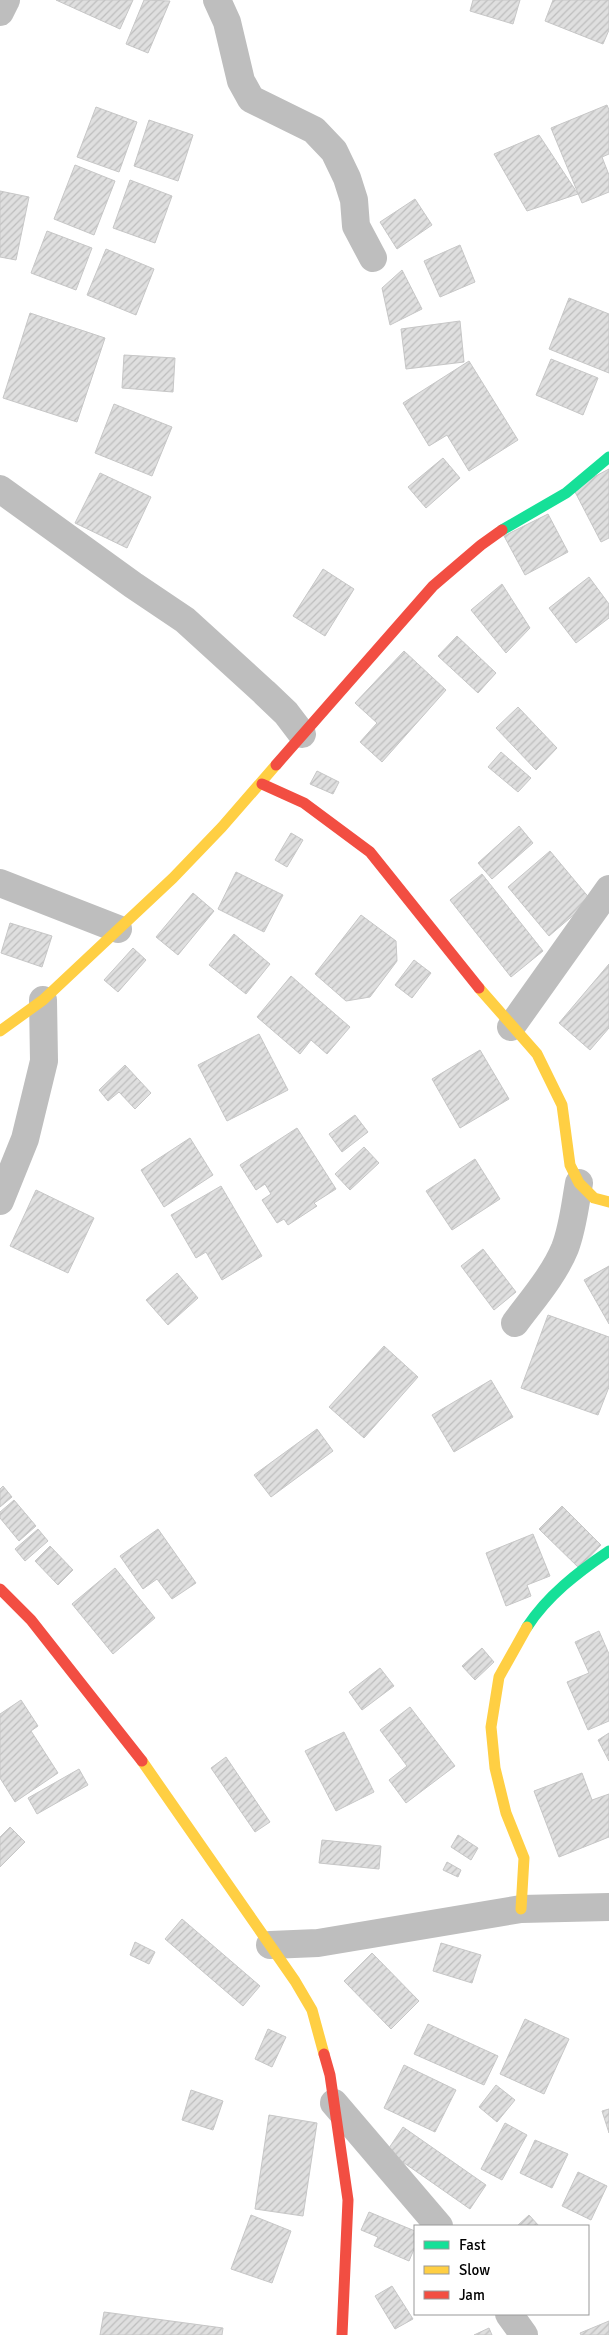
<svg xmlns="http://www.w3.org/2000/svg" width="609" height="2335" font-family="Signika,sans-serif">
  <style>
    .building { fill: url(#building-hatch); stroke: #c7c7c7 }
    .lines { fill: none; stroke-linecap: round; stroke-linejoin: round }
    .street { stroke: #bebebe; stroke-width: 28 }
    .fast { stroke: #16e098; stroke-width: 11 }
    .slow { stroke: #ffcf43; stroke-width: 11 }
    .jam { stroke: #f24e42; stroke-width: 11 }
  </style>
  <defs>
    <pattern id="building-hatch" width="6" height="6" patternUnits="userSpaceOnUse" patternTransform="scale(1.25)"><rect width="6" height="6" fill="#dfdfdf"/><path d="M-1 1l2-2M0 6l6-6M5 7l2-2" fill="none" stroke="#bebebe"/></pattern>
  </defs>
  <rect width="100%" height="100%" fill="#fff"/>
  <g class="building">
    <path d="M56,0H133L120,29Z"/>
    <path d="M144,0L170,1L148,53L126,44Z"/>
    <path d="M473,0H520L513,24L470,11Z"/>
    <path d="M553,0H609V30L603,44L545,21Z"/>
    <path d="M607,105L609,110V154L602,157L609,175V192L582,203L551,128Z"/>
    <path d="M96,107L137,122L119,172L77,157Z"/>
    <path d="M149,120L193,135L178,181L134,166Z"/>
    <path d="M539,135L578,194L527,211L494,154Z"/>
    <path d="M75,165L115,181L94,235L54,219Z"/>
    <path d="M130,180L172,196L155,243L113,228Z"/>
    <path d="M0,191L29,197L16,260L0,257Z"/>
    <path d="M415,199L432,225L397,249L380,222Z"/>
    <path d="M47,231L92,248L76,290L31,273Z"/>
    <path d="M460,245L475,282L440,297L424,261Z"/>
    <path d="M106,249L154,269L136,315L87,295Z"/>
    <path d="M402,270L422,309L390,325L382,288Z"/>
    <path d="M569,298L609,314V373L549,349Z"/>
    <path d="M30,313L105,338L77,422L3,398Z"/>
    <path d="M460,321L464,362L406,369L401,329Z"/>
    <path d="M124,355L175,358L173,392L122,388Z"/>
    <path d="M551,359L598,378L583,415L536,395Z"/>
    <path d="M469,361L518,440L469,471L447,435L429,446L403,403Z"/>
    <path d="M114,404L172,427L152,476L95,453Z"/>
    <path d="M443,458L460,478L426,508L408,487Z"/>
    <path d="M609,469V538L601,542L573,488Z"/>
    <path d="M100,473L151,497L127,548L75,523Z"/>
    <path d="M548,514L568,552L525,575L504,536Z"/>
    <path d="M323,569L354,589L325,636L293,616Z"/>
    <path d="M589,577L609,604V618L576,643L549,608Z"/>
    <path d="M502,584L530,628L506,653L471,610Z"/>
    <path d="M457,636L496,673L478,693L438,656Z"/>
    <path d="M404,651L446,690L382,762L360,742L377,723L355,703Z"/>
    <path d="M518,707L557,748L536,770L496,728Z"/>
    <path d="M501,752L531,778L518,792L488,767Z"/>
    <path d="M317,771L339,782L333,794L310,784Z"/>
    <path d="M519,826L533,843L492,879L478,863Z"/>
    <path d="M291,833L303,840L287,867L275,860Z"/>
    <path d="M550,851L591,900L549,936L508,887Z"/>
    <path d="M236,872L283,895L264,932L218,909Z"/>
    <path d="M482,874L543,951L511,977L450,900Z"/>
    <path d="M193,893L214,911L178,955L156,937Z"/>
    <path d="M361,915L396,941L397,961L370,997L346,1001L315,974Z"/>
    <path d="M10,923L52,936L42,967L1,953Z"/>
    <path d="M234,934L270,964L246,994L209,965Z"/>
    <path d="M133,948L146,960L118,992L104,980Z"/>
    <path d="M414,960L431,973L412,998L395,985Z"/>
    <path d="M609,964V1028L590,1050L559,1023Z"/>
    <path d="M291,976L350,1027L327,1054L311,1040L300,1054L257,1017Z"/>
    <path d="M259,1034L288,1090L227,1121L198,1065Z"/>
    <path d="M480,1050L509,1099L460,1128L432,1079Z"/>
    <path d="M125,1065L151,1093L135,1109L119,1092L108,1101L99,1090Z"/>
    <path d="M355,1115L368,1132L342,1152L329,1134Z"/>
    <path d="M297,1128L336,1189L314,1203L317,1206L288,1225L284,1219L277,1223L262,1200L271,1194L265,1184L256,1190L240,1165Z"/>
    <path d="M190,1138L213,1175L164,1207L141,1170Z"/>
    <path d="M364,1147L379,1163L350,1190L335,1174Z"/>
    <path d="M475,1159L500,1199L452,1230L426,1191Z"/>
    <path d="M221,1186L262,1256L222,1280L206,1252L196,1258L171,1215Z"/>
    <path d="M36,1190L94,1218L68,1273L10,1246Z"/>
    <path d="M483,1249L516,1292L494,1310L461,1266Z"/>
    <path d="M609,1266V1324L584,1280Z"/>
    <path d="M177,1273L198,1298L168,1325L146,1300Z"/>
    <path d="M548,1315L609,1337V1387L598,1415L521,1388Z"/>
    <path d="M384,1346L418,1377L364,1438L329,1407Z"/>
    <path d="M491,1380L513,1417L454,1452L432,1415Z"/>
    <path d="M317,1429L333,1451L271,1497L254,1475Z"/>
    <path d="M3,1486L12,1497L0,1507V1489Z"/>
    <path d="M14,1500L36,1526L19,1541L0,1518V1512Z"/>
    <path d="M562,1506L601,1545L579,1568L539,1529Z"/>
    <path d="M38,1529L48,1541L25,1561L15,1549Z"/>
    <path d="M158,1529L196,1583L172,1599L157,1579L143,1589L120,1556Z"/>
    <path d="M533,1534L550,1576L527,1585L531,1596L506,1606L486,1553Z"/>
    <path d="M50,1546L73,1570L58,1585L35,1561Z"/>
    <path d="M115,1568L155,1618L113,1654L72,1604Z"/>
    <path d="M599,1631L609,1654V1721L588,1730L567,1682L589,1673L575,1642Z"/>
    <path d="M482,1648L494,1662L475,1680L462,1666Z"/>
    <path d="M380,1668L394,1686L362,1710L349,1692Z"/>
    <path d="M21,1700L38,1726L31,1731L58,1773L15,1802L0,1778V1714Z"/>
    <path d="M410,1707L455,1766L406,1803L389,1780L407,1766L380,1730Z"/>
    <path d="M344,1732L374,1792L336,1811L305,1751Z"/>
    <path d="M609,1733V1761L598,1740Z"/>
    <path d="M226,1757L270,1822L255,1832L211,1768Z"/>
    <path d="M79,1769L88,1785L37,1814L28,1798Z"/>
    <path d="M582,1773L592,1800L609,1794V1837L559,1857L534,1791Z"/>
    <path d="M10,1827L25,1842L0,1867V1837Z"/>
    <path d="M458,1835L478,1848L471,1860L451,1847Z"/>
    <path d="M322,1840L381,1846L379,1869L319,1863Z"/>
    <path d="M447,1862L461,1870L458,1877L443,1870Z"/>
    <path d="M182,1919L260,1986L243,2006L165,1939Z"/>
    <path d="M135,1942L155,1952L149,1964L130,1955Z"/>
    <path d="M441,1943L481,1955L472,1983L433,1971Z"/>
    <path d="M372,1953L419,2001L391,2029L344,1981Z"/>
    <path d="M525,2019L569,2039L544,2094L500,2074Z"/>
    <path d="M428,2024L498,2056L484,2085L414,2054Z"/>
    <path d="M268,2029L286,2037L272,2067L255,2059Z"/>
    <path d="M404,2065L456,2090L435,2132L384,2108Z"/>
    <path d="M496,2085L515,2100L497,2122L479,2107Z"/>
    <path d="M191,2090L223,2101L213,2130L182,2120Z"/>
    <path d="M609,2109V2133L602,2111Z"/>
    <path d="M269,2115L317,2123L303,2216L255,2209Z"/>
    <path d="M505,2123L527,2135L502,2180L481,2169Z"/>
    <path d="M403,2127L486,2185L470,2209L387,2151Z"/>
    <path d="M535,2140L568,2154L552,2188L520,2173Z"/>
    <path d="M578,2172L607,2186L591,2220L562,2206Z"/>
    <path d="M369,2212L415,2231V2247L409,2261L374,2246L378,2237L361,2230Z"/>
    <path d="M251,2215L291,2231L272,2283L231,2269Z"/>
    <path d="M529,2215L539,2226H517Z"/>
    <path d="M392,2286L413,2319L395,2329L375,2296Z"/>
    <path d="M104,2312L223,2328L222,2335H100Z"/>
    <path d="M609,2321V2335H581L580,2333Z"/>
    <path d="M489,2328L492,2335H474Z"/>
  </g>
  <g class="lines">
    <g class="street">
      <path d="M217,0L227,22L241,81L251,99L314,130L334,151L347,178L354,200L356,226L373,258"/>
      <path d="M0,12L6,0"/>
      <path d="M0,489L133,585L185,620L264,692L286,713L302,734"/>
      <path d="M0,883L118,929"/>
      <path d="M511,1027L609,889"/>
      <path d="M0,1201L25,1139L44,1061L43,1000"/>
      <path d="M515,1323C532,1300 554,1275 565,1248C573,1227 575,1205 579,1183"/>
      <path d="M270,1945L318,1943L521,1909L609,1907"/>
      <path d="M334,2103L439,2226"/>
      <path d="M509,2314L524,2335"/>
    </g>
    <g class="fast">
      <path d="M502,530L566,493L609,457"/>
      <path d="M527,1627C547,1596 578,1572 609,1551"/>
    </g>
    <g class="slow">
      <path d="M479,988L537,1054L562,1105L570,1165L579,1183L594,1198L609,1202"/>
      <path d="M0,1031L43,1000L173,878L222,827L276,765"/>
      <path d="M142,1761L295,1981L312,2010L324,2054"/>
      <path d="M521,1909L524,1858L506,1813L495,1768L491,1727L499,1677L527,1627"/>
    </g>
    <g class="jam">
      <path d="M276,765L433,586L481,545L502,530"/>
      <path d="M262,784L304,803L370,852L479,988"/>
      <path d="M0,1589L31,1620L142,1761"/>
      <path d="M324,2054L330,2075L348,2200L342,2335"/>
    </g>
  </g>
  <rect x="414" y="2225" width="175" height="90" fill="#ffffff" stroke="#999999"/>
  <rect x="424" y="2241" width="25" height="8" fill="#16e098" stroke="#999999"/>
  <text x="459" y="2250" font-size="15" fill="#000000">Fast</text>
  <rect x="424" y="2266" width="25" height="8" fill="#ffcf43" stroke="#999999"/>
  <text x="459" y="2275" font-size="15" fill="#000000">Slow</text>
  <rect x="424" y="2291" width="25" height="8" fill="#f24e42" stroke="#999999"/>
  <text x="459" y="2300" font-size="15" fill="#000000">Jam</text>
</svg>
